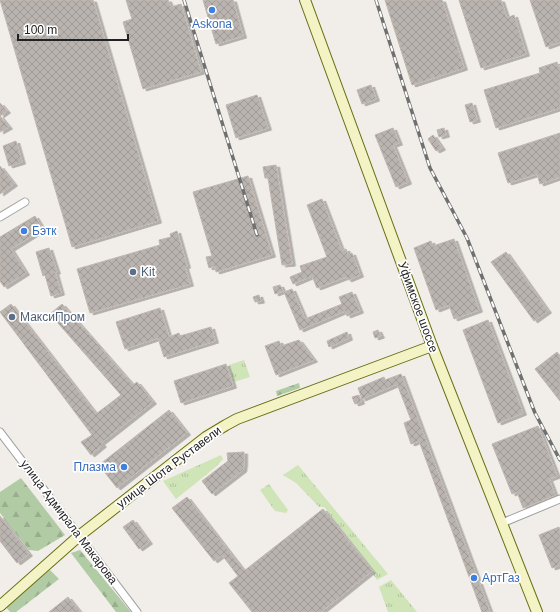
<svg xmlns="http://www.w3.org/2000/svg" width="560" height="612" font-family="Arial,sans-serif">
  <style>
    .grass { fill: url(#grass-tufts) }
    .forest { fill: url(#forest-firs) }
    .building { fill: url(#building-cross-hatch); stroke: #c1b6ae; filter: url(#shadow) }
    .lines { fill: none; stroke-linecap: round; stroke-linejoin: round }
    .street-casing { stroke: #a3a3a3; stroke-width: 9 }
    .secondary-casing { stroke: #696f13; stroke-width: 12 }
    .street { stroke: #fff; stroke-width: 7 }
    .secondary { stroke: #f3f3c6; stroke-width: 10 }
    .rail-casing { stroke: #707070; stroke-width: 3.5 }
    .rail { stroke: #fff; stroke-width: 2; stroke-dasharray: 6; stroke-linecap: butt }
    .shop-dot { fill: #3f7fe0; stroke: #fff; stroke-width: 1.5 }
    .service-dot { fill: #5c6f8a; stroke: #fff; stroke-width: 1.5 }
    .labels { text-anchor: middle; stroke-width: 3.5; stroke-linejoin: round; paint-order: stroke }
    .shop-label { font-size: 12px; fill: #366cbe; stroke: #fff; text-anchor: start }
    .service-label { font-size: 12px; fill: #4e5e75; stroke: #fff; text-anchor: start }
    .street-label { font-size: 12px; fill: #222; stroke: #fff }
  </style>
  <defs>
    <pattern id="grass-tufts" width="24" height="20" patternUnits="userSpaceOnUse"><rect width="24" height="20" fill="#cfe4b7"/><path d="M3 7l-1-3M5 7V3M7 7l1-3M15 17l-1-3M17 17v-4M19 17l1-3" fill="none" stroke="#b1c39d"/></pattern>
    <pattern id="forest-firs" width="22" height="20" patternUnits="userSpaceOnUse"><rect width="22" height="20" fill="#b1cba4"/><path d="M5 1l3.5 6h-7zM16 11l3.5 6h-7z" fill="#98ae8d"/></pattern>
    <pattern id="building-cross-hatch" width="8" height="8" patternUnits="userSpaceOnUse"><rect width="8" height="8" fill="#bab4b0"/><path d="M0 0l8 8M0 8l8-8" fill="none" stroke="#a09a97"/></pattern>
    <filter id="shadow"><feDropShadow dx="3.5" dy="2" stdDeviation="0" flood-color="#0004"/></filter>
  </defs>
  <rect width="100%" height="100%" fill="#f1eeea"/>
  <g class="grass">
    <path d="M244,360L250,377L234,382L229,365Z"/>
    <path d="M221,455L223,459L217,466L176,499L163,481Z"/>
    <path d="M298,465L388,574L377,580L373,574L375,572L324,507H319L296,483L283,475Z"/>
    <path d="M269,484L288,510L286,513L275,511L260,490Z"/>
    <path d="M391,580L417,612H388L379,587Z"/>
  </g>
  <g class="forest">
    <path d="M299,383L300,388L277,396L276,391Z"/>
    <path d="M21,478L65,535L38,551L29,550L0,513V492Z"/>
    <path d="M80,550L131,612H116L71,553Z"/>
    <path d="M50,570L59,579L16,612H10L5,606Z"/>
  </g>
  <g class="building">
    <path d="M0,0H93L158,221L72,247Z"/>
    <path d="M126,0H168L171,7L181,4L201,72L143,89L123,22L132,19Z"/>
    <path d="M203,0H233L243,36L216,44Z"/>
    <path d="M385,0H442L464,68L412,85Z"/>
    <path d="M459,0H501L507,18L514,15L526,54L481,68Z"/>
    <path d="M530,0H560V42L546,47Z"/>
    <path d="M557,62L558,67L560,66V108L496,128L484,90L540,73L539,68Z"/>
    <path d="M371,85L376,99L362,104L357,90Z"/>
    <path d="M257,95L268,128L236,138L226,105Z"/>
    <path d="M0,103L7,111L0,116L9,127L0,132Z"/>
    <path d="M472,103L477,120L470,122L465,105Z"/>
    <path d="M393,128L399,143L393,145L408,182L396,187L375,135Z"/>
    <path d="M444,128L446,135L439,137L437,130Z"/>
    <path d="M560,133V177L540,184L537,174L508,183L498,153Z"/>
    <path d="M433,135L442,148L436,151L428,139Z"/>
    <path d="M16,141L22,162L9,166L3,146Z"/>
    <path d="M276,165L292,264L282,265L268,178H265L263,167Z"/>
    <path d="M0,166L14,184L0,194Z"/>
    <path d="M248,176L272,255L216,272L215,266L209,268L206,257L212,256L193,192Z"/>
    <path d="M322,199L342,251L346,249L348,254L352,253L360,275L348,280L346,277L317,288L312,276L293,284L290,277L302,272L300,266L327,257L307,205Z"/>
    <path d="M35,216L43,229L11,249L26,273L4,287L0,281V237Z"/>
    <path d="M177,231L187,266L185,267L190,284L90,313L77,269L160,245L159,240L171,237L170,234Z"/>
    <path d="M454,239L479,310L454,319L449,305L436,310L414,248L431,241L433,246Z"/>
    <path d="M49,248L57,272H55L61,293L51,296L45,275L43,276L36,252Z"/>
    <path d="M506,252L548,311L534,321L491,262Z"/>
    <path d="M280,285L283,291L275,294L273,287Z"/>
    <path d="M292,289L305,319L342,304L339,297L352,292L360,311L347,316L345,311L300,330L284,292Z"/>
    <path d="M259,295L261,301L255,302L253,297Z"/>
    <path d="M11,304L96,414L121,395L50,314L62,304L133,385L137,382L153,402L101,443L103,445L91,455L81,442L92,435L0,312Z"/>
    <path d="M160,308L169,337L179,333L180,336L211,327L215,341L164,357L158,338L125,349L116,322Z"/>
    <path d="M488,320L523,413L498,423L463,330Z"/>
    <path d="M378,330L381,336L375,338L373,332Z"/>
    <path d="M347,332L349,338L329,347L327,341Z"/>
    <path d="M299,340L314,360L276,375L265,346L279,341L281,346Z"/>
    <path d="M557,352L560,356V401L535,369Z"/>
    <path d="M226,364L233,386L181,403L174,381Z"/>
    <path d="M401,374L490,612H482L419,441L411,444L404,423L411,420L397,384L362,399L358,388L384,377L385,380Z"/>
    <path d="M359,395L361,402L355,404L352,397Z"/>
    <path d="M169,410L187,433L117,488L99,465Z"/>
    <path d="M538,426L557,476L549,479L555,495L523,508L517,492L512,494L492,444Z"/>
    <path d="M244,452V464L243,470L212,494L202,481L228,461L227,453Z"/>
    <path d="M187,497L244,571L323,509L372,571L321,612H252L229,583L238,576L222,555L214,561L172,508Z"/>
    <path d="M0,516L29,554L17,563L0,541Z"/>
    <path d="M133,520L149,542L139,549L123,527Z"/>
    <path d="M559,527L560,531V565L552,568L539,535Z"/>
    <path d="M68,597L80,612H49Z"/>
  </g>
  <g class="lines">
    <defs>
      <g id="street">
        <path d="M0,217L25,202"/>
        <path d="M0,432L137,612"/>
        <path d="M502,523L560,499"/>
      </g>
      <g id="secondary">
        <path d="M305,0L432,346L537,612"/>
        <path d="M0,606L79,536L206,437L226,425L237,419L432,346"/>
      </g>
    </defs>
    <use href="#street" class="street-casing"/>
    <use href="#secondary" class="secondary-casing"/>
    <use href="#street" class="street"/>
    <use href="#secondary" class="secondary"/>
    <defs>
      <g id="rail">
        <path d="M184,0L257,235"/>
        <path d="M376,0L430,168L467,238L535,413L560,460"/>
      </g>
    </defs>
    <use href="#rail" class="rail-casing"/>
    <use href="#rail" class="rail"/>
  </g>
  <g class="shop-dot">
    <circle cx="212" cy="10" r="4"/>
    <circle cx="24" cy="231" r="4"/>
    <circle cx="124" cy="467" r="4"/>
    <circle cx="474" cy="578" r="4"/>
  </g>
  <g class="service-dot">
    <circle cx="133" cy="272" r="4"/>
    <circle cx="12" cy="317" r="4"/>
  </g>
  <g class="labels">
    <g class="shop-label">
      <text x="212" y="28" text-anchor="middle">Askona</text>
      <text x="32" y="235">Бэтк</text>
      <text x="116" y="471" text-anchor="end">Плазма</text>
      <text x="482" y="582">АртГаз</text>
    </g>
    <g class="service-label">
      <text x="141" y="276">Kit</text>
      <text x="20" y="321">МаксиПром</text>
    </g>
    <g class="street-label">
      <text transform="translate(418 307) rotate(70)" y="4">Уфимское шоссе</text>
      <text transform="translate(169 467) rotate(-37)" y="4">улица Шота Руставели</text>
      <text transform="translate(69 522) rotate(53)" y="4">улица Адмирала Макарова</text>
    </g>
  </g>
  <path d="M18 34v6h110v-6" fill="none" stroke="#222222" stroke-width="2"/>
  <text x="24" y="34" font-size="12" fill="#222222" stroke="#ffffff" stroke-width="3" paint-order="stroke">100 m</text>
</svg>
